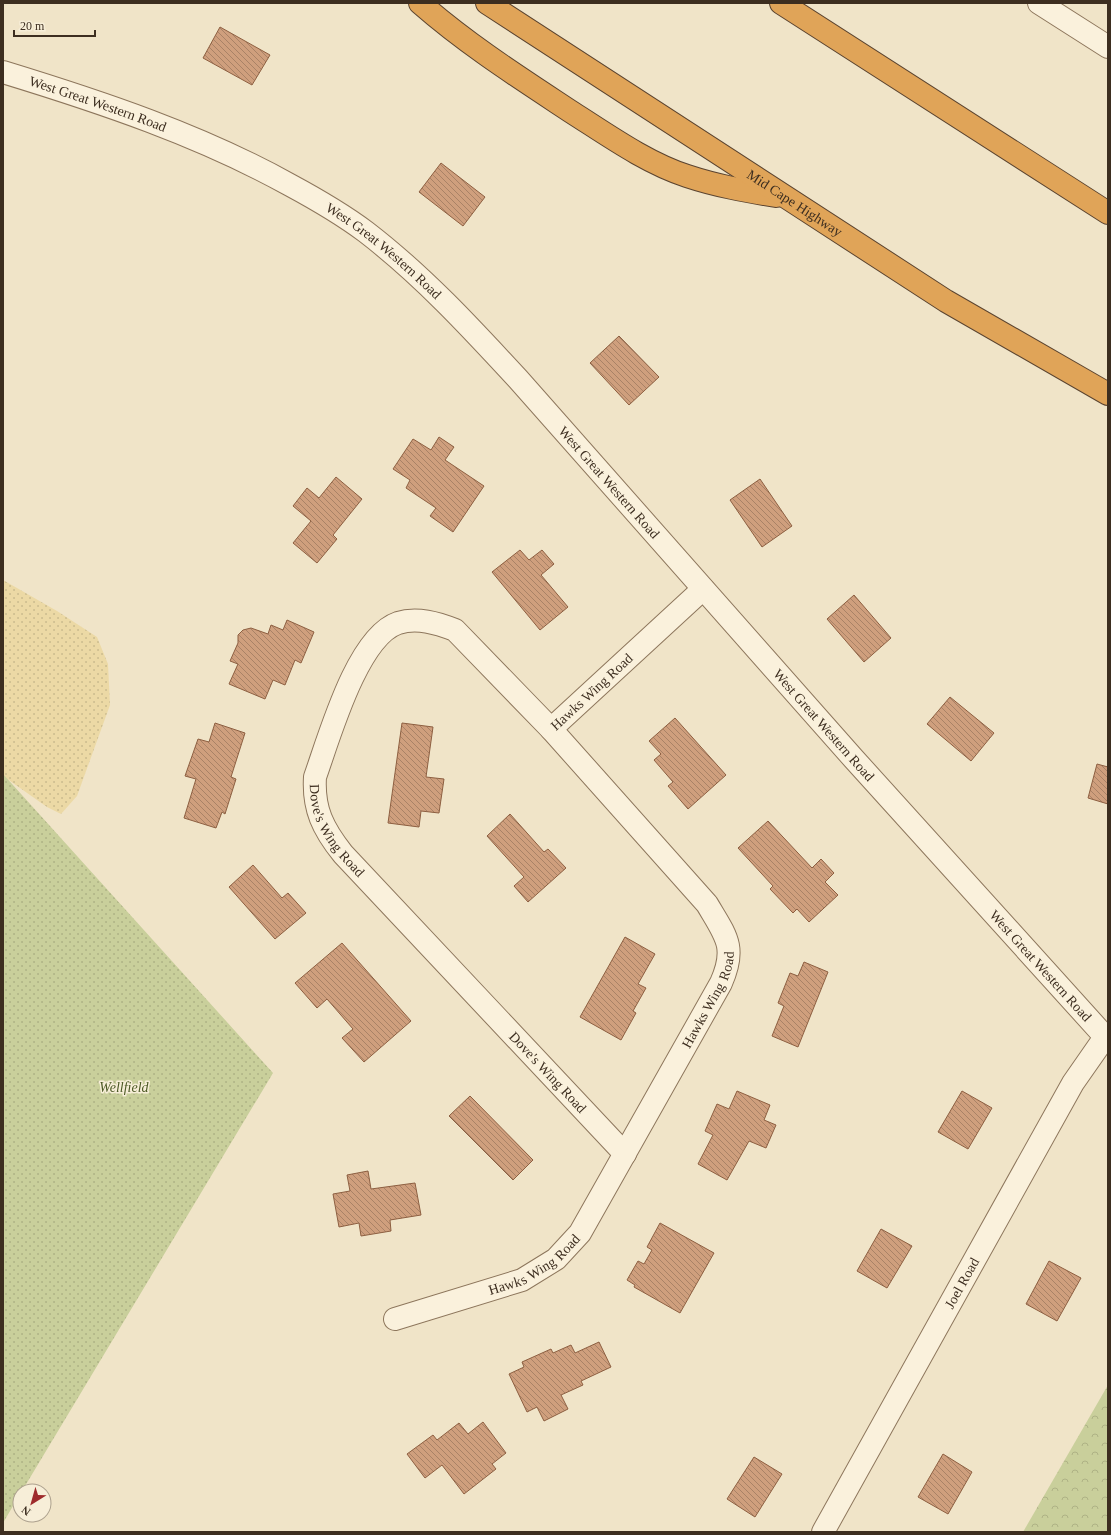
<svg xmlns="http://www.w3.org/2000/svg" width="1111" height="1535" font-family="'Times New Roman',serif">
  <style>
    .forest { fill: url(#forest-crowns) }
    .sand { fill: url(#sand-dots) }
    .park { fill: url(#park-dots) }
    .building { fill: url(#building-back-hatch); stroke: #8d5f41 }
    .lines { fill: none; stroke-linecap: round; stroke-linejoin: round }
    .minor-casing { stroke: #8d765c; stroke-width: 24 }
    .highway-casing { stroke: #5b4430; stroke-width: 24 }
    .minor { stroke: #faf1dc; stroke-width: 22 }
    .highway { stroke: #e0a458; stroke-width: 22 }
    .labels { text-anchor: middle; stroke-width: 3; stroke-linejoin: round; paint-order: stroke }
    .street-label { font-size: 14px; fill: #3d2e20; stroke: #f7eed8 }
    .park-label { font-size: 14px; font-style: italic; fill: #4d5a26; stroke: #f7eed8 }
  </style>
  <defs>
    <pattern id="forest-crowns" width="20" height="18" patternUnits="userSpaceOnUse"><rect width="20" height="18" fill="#c9cf9b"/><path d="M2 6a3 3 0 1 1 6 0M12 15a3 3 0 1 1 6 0" fill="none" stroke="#aeb285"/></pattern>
    <pattern id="sand-dots" width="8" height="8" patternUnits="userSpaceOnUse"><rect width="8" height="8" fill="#ecd9a5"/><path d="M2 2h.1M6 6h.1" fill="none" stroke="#cbbb8e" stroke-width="1.8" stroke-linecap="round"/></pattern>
    <pattern id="park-dots" width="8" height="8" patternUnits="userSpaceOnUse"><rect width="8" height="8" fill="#c9cf9b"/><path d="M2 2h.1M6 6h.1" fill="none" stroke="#aeb285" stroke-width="1.8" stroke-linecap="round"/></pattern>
    <pattern id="building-back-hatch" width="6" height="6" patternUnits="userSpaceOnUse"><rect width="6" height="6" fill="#cf9f7d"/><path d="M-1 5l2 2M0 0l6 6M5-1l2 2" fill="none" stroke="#a98266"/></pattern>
  </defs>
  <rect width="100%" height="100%" fill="#f0e4c8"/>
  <path class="forest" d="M1108,1385V1532H1023Z"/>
  <path class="sand" d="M3,580L57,611L97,637L108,664L110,705L77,796L61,814L47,807L3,776Z"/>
  <path class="park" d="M3,774L273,1073L22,1491H20V1494L3,1523Z"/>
  <g class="building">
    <path d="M220,27L270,55L252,85L203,58Z"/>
    <path d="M441,163L485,197L463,226L419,192Z"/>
    <path d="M619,336L659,377L629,405L590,363Z"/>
    <path d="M439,437L454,447L445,460L484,486L453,532L430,516L436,508L406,488L410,480L393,469L413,439L431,450Z"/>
    <path d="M336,477L362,499L333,535L337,539L317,563L293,543L311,521L293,506L307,488L319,498Z"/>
    <path d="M760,479L792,526L762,547L730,500Z"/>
    <path d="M520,550L529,560L542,550L554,564L541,575L568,607L540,630L492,572Z"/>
    <path d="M854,595L891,638L864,662L827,619Z"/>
    <path d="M287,620L314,632L301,663L295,660L285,685L273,680L265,699L229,684L238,664L230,661L238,643V635L243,630L251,628L268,634L271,625L283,630Z"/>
    <path d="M950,697L994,733L971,761L927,724Z"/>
    <path d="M675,718L726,775L688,809L668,786L673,782L654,760L661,754L649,741Z"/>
    <path d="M215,723L245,733L231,777L236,779L225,814L222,812L216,828L184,818L196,779L185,776L198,739L209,742Z"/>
    <path d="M402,723L433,727L426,777L444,779L439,813L421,811L419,827L388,823Z"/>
    <path d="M1097,764L1108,767V804L1088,798Z"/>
    <path d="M510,814L544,852L548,849L566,868L528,902L514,886L524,877L487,836Z"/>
    <path d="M768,821L812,868L821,859L834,873L825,882L838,895L809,922L797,909L793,913L770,889L773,886L738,848Z"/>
    <path d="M253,865L282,898L288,893L306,913L275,939L229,887Z"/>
    <path d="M625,937L655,954L638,984L646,988L633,1011L636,1013L621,1040L580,1017Z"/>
    <path d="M342,943L411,1021L364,1062L342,1038L353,1029L327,999L317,1008L295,983Z"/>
    <path d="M804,962L828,972L798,1047L772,1036L784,1006L778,1003L790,973L798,976Z"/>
    <path d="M737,1091L770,1105L764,1120L776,1125L766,1148L749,1141L727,1180L698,1164L713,1135L705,1131L717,1104L729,1109Z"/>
    <path d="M962,1091L992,1108L968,1149L938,1132Z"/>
    <path d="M470,1096L533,1160L513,1180L449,1116Z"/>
    <path d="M368,1171L371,1189L415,1183L421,1215L390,1220L391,1231L361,1236L359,1223L339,1227L333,1194L350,1191L347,1175Z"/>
    <path d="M660,1223L714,1253L680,1313L634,1287L635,1285L627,1280L638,1261L644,1264L652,1250L647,1247Z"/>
    <path d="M881,1229L912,1246L887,1288L857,1271Z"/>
    <path d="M1049,1261L1081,1278L1057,1321L1026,1304Z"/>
    <path d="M599,1342L611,1367L581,1381L583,1385L561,1395L568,1409L544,1421L537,1407L527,1412L509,1374L524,1367L522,1362L551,1349L553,1353L571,1345L575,1353Z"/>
    <path d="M483,1422L506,1453L492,1464L496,1469L464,1494L442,1465L425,1478L407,1454L433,1435L437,1440L459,1423L468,1434Z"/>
    <path d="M943,1454L972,1472L948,1514L918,1497Z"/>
    <path d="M754,1457L782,1474L755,1517L727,1499Z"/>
  </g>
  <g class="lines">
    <defs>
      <g id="minor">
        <path d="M1039,3L1108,47"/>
        <path id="s1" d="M3,72C101,102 200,135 290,185C316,199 342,214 366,232C422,275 470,327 518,379L853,758L1108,1040"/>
        <path id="s2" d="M551,729L455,630C437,623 417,617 398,623C357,637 329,738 315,777C313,809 323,829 343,854L625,1154"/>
        <path id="s3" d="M395,1319L522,1280L556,1259L580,1233L721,983C737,947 726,936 707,904L551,729L703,589"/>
        <path id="s4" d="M823,1532L1073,1083L1105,1037"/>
      </g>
      <g id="highway">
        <path d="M420,3C468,45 520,78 573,113C609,136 647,163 687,176C717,186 746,191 776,196"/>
        <path id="s5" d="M487,3L946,301L1108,394"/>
        <path d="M781,3L1108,213"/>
      </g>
    </defs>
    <use href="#minor" class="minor-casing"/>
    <use href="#highway" class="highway-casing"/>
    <use href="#minor" class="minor"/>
    <use href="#highway" class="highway"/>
  </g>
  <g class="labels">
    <g class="street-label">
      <text dy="5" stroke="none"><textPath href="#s1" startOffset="100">West Great Western Road</textPath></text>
      <text dy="5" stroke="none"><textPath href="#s5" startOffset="367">Mid Cape Highway</textPath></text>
      <text dy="5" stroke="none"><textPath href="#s1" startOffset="424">West Great Western Road</textPath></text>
      <text dy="5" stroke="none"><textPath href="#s1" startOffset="748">West Great Western Road</textPath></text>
      <text dy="5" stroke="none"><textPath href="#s3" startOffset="870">Hawks Wing Road</textPath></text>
      <text dy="5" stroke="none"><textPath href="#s1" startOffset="1072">West Great Western Road</textPath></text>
      <text dy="5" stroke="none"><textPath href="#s2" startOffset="435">Dove's Wing Road</textPath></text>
      <text dy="5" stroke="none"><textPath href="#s1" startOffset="1396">West Great Western Road</textPath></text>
      <text dy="5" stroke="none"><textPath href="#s3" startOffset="475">Hawks Wing Road</textPath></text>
      <text dy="5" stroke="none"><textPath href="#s2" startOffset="759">Dove's Wing Road</textPath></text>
      <text dy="5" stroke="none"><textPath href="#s3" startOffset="151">Hawks Wing Road</textPath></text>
      <text dy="5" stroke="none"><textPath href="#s4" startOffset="285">Joel Road</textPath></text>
    </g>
    <g class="park-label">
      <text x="124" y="1092">Wellfield</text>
    </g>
  </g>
  <rect width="1111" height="1535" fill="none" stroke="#3d2e20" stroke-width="8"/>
  <g transform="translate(32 1503) rotate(217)"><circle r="19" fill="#f7eed8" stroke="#ada18e"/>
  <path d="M0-3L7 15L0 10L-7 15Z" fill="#9e2a2b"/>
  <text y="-6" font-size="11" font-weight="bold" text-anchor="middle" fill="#3d2e20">N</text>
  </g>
  <path d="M14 30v6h81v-6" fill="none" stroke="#3d2e20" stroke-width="2"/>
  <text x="20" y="30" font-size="12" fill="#3d2e20" stroke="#f7eed8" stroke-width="3" paint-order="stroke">20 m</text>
</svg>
